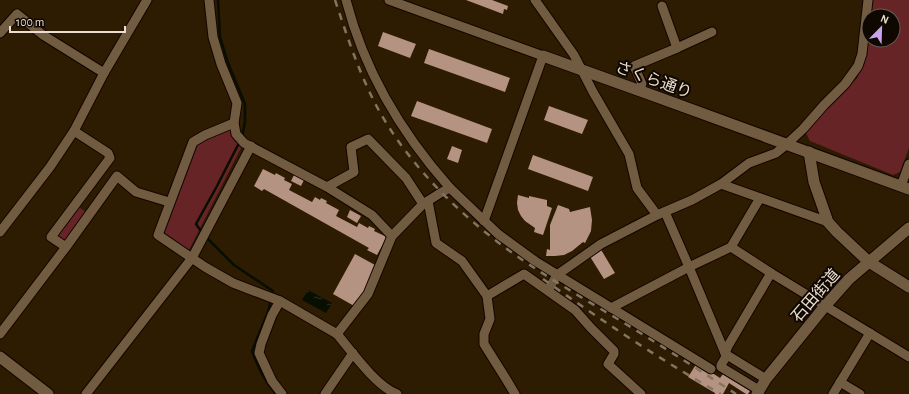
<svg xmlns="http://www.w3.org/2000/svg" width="909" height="394" font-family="'Alegreya Sans','Noto Sans JP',sans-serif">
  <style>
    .park { fill: #672426 }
    .water { fill: url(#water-ripples) }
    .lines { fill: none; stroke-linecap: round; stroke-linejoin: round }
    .stream { stroke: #080e00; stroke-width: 2.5 }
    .building { fill: #b59382 }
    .minor-casing { stroke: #140500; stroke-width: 11 }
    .tertiary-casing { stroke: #140500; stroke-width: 13 }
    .secondary-casing { stroke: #140500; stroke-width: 13 }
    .minor { stroke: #715c42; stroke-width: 9 }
    .tertiary { stroke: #715c42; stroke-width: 11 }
    .secondary { stroke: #715c42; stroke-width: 11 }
    .rail { stroke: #847460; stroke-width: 2.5; stroke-dasharray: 7 7; stroke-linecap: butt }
    .labels { text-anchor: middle; stroke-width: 4; stroke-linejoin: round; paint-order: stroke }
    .street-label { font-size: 16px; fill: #ebded0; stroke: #0f0801 }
  </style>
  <defs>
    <pattern id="water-ripples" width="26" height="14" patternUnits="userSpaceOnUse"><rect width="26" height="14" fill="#080e00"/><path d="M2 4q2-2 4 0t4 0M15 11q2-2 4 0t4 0" fill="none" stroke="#2c3124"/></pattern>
  </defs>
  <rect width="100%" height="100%" fill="#2d1b02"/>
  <g class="park">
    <path d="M873,0H909V148L900,172L893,175L810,141L805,131L857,78L864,62L869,22V40H893V16H870Z"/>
    <path d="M232,126V137L242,146L189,250L165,233V228L196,143Z"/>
    <path d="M77,206L87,213L65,244L55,237Z"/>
  </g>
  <path class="water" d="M308,290L332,303L326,313L302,300Z"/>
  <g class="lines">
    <g class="stream">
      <path d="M218,0L220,37L228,63L245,104V122L242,137"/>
      <path d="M203,234L196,224L217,186L240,141"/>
      <path d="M206,237L234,265L273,291L268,312L252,351C259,369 264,380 276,394"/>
    </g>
  </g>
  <g class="building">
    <path d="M466,0H492L508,6L507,10L504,9L503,14Z"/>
    <path d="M383,32L416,44L410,58L378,46Z"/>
    <path d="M429,49L510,78L505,92L424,63Z"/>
    <path d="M417,101L492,129L487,143L411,116Z"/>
    <path d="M549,106L588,120L582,134L544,120Z"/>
    <path d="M452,146L462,150L458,163L447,159Z"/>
    <path d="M533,155L593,177L588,191L528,169Z"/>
    <path d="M263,169L275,175L276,173L285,178L284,180L292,184L289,190L312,202L315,197L320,200L321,198L327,201L326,203L339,210L336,216L357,227L359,223L368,228L369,226L375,229L374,231L387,237L377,255L367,250L369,248L264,189L262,191L254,186Z"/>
    <path d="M294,175L304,180L301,186L291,181Z"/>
    <path d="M518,195L529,198V196L547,200V206L552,208L543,235L534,232L535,228L525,221L521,216L518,210L517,203Z"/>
    <path d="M558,205L569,209L570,212L590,207L592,220L591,231L585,243L583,242L572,251L564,255L555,256H546L547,249L550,250V225Z"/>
    <path d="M350,210L361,216L357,223L347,217Z"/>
    <path d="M600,248L615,273L604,279L589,255Z"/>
    <path d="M355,254L375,265L373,268L377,269L356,307L333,294Z"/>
    <path d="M697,363L720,378L723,374L750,391L748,394H746L729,383L723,394H715V393L688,377Z"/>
  </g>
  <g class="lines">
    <defs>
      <g id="minor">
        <path d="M209,0L213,37L221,64L237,103L234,123L205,135L193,142L158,235L205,267L233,283L280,301L337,334L368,294L392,236"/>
        <path d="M346,0C364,70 402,134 450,188L442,192L423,204"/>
        <path d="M389,0L543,56L484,221"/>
        <path d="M535,0L574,55L593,92L629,154L637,188L657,215"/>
        <path d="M662,6L677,48"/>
        <path d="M0,33L17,14L43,35L104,73"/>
        <path d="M638,90L642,84L634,66L677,48L712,32"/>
        <path d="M234,123L236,134L244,143L327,187L372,215L392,236L423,204L406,178L368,139L351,147L354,172L327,187"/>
        <path d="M721,184L828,222"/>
        <path d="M901,186L909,164"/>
        <path d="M450,188L498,234L535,261L711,369"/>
        <path d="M428,201L436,243L462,261L487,296L490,319L484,334V344L506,379L515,394"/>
        <path d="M665,212L689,267L725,353L727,355"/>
        <path d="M0,232L50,167L74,131L104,73L147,0"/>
        <path d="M66,247L51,237L110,158L108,153L74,131"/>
        <path d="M771,273L909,357"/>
        <path d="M548,290L557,275L601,244L657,215L692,200L721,184L749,163L776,153L787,144L803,129L824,105L845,84L858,66L862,54L868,0"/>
        <path d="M487,296L524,274L575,310L591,328L614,351V354L608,364L641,394"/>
        <path d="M280,301L272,315L261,344L259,353L272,381L282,394"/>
        <path d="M611,308L689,267L731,247"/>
        <path d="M0,334L66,247L117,176L136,192L169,202"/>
        <path d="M337,334C352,352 376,386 397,394"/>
        <path d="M725,353L728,346L771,273L731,247L760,198"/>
        <path d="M840,382L860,394"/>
        <path d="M759,390L721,367V365L727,355L766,379"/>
        <path d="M86,394L192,258L251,146"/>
        <path d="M325,394L353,353"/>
        <path d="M833,394L870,333"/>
      </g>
      <g id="tertiary">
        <path d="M543,56L660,98L909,189"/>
        <path d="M809,152L814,182L828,222L837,232L869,262L909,287"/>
        <path d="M757,394L766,379L825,306L849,279L909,228"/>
      </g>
      <path id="secondary" d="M0,357L48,394"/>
    </defs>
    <use href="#minor" class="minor-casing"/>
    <use href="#tertiary" class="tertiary-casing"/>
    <use href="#secondary" class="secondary-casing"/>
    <use href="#minor" class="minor"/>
    <use href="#tertiary" class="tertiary"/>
    <use href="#secondary" class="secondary"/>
    <g class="rail">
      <path d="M335,0C347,36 359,73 377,107C410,168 465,220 521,259C552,280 584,299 616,318C657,343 696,368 736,394"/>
      <path d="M543,279C601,320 659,359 721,394"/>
    </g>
  </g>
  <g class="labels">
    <g class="street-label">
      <text transform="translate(654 79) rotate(20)" y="6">さくら通り</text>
      <text transform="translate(815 295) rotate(-49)" y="6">石田街道</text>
    </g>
  </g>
  <g transform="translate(881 28) rotate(23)"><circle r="19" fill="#0f0801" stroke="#675e54"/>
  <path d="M0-3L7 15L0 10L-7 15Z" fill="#c8a5ee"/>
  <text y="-6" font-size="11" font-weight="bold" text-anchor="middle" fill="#ebded0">N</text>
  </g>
  <path d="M10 26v6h115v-6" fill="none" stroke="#ebded0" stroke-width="2"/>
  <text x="16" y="26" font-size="12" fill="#ebded0" stroke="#0f0801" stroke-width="3" paint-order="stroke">100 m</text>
</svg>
